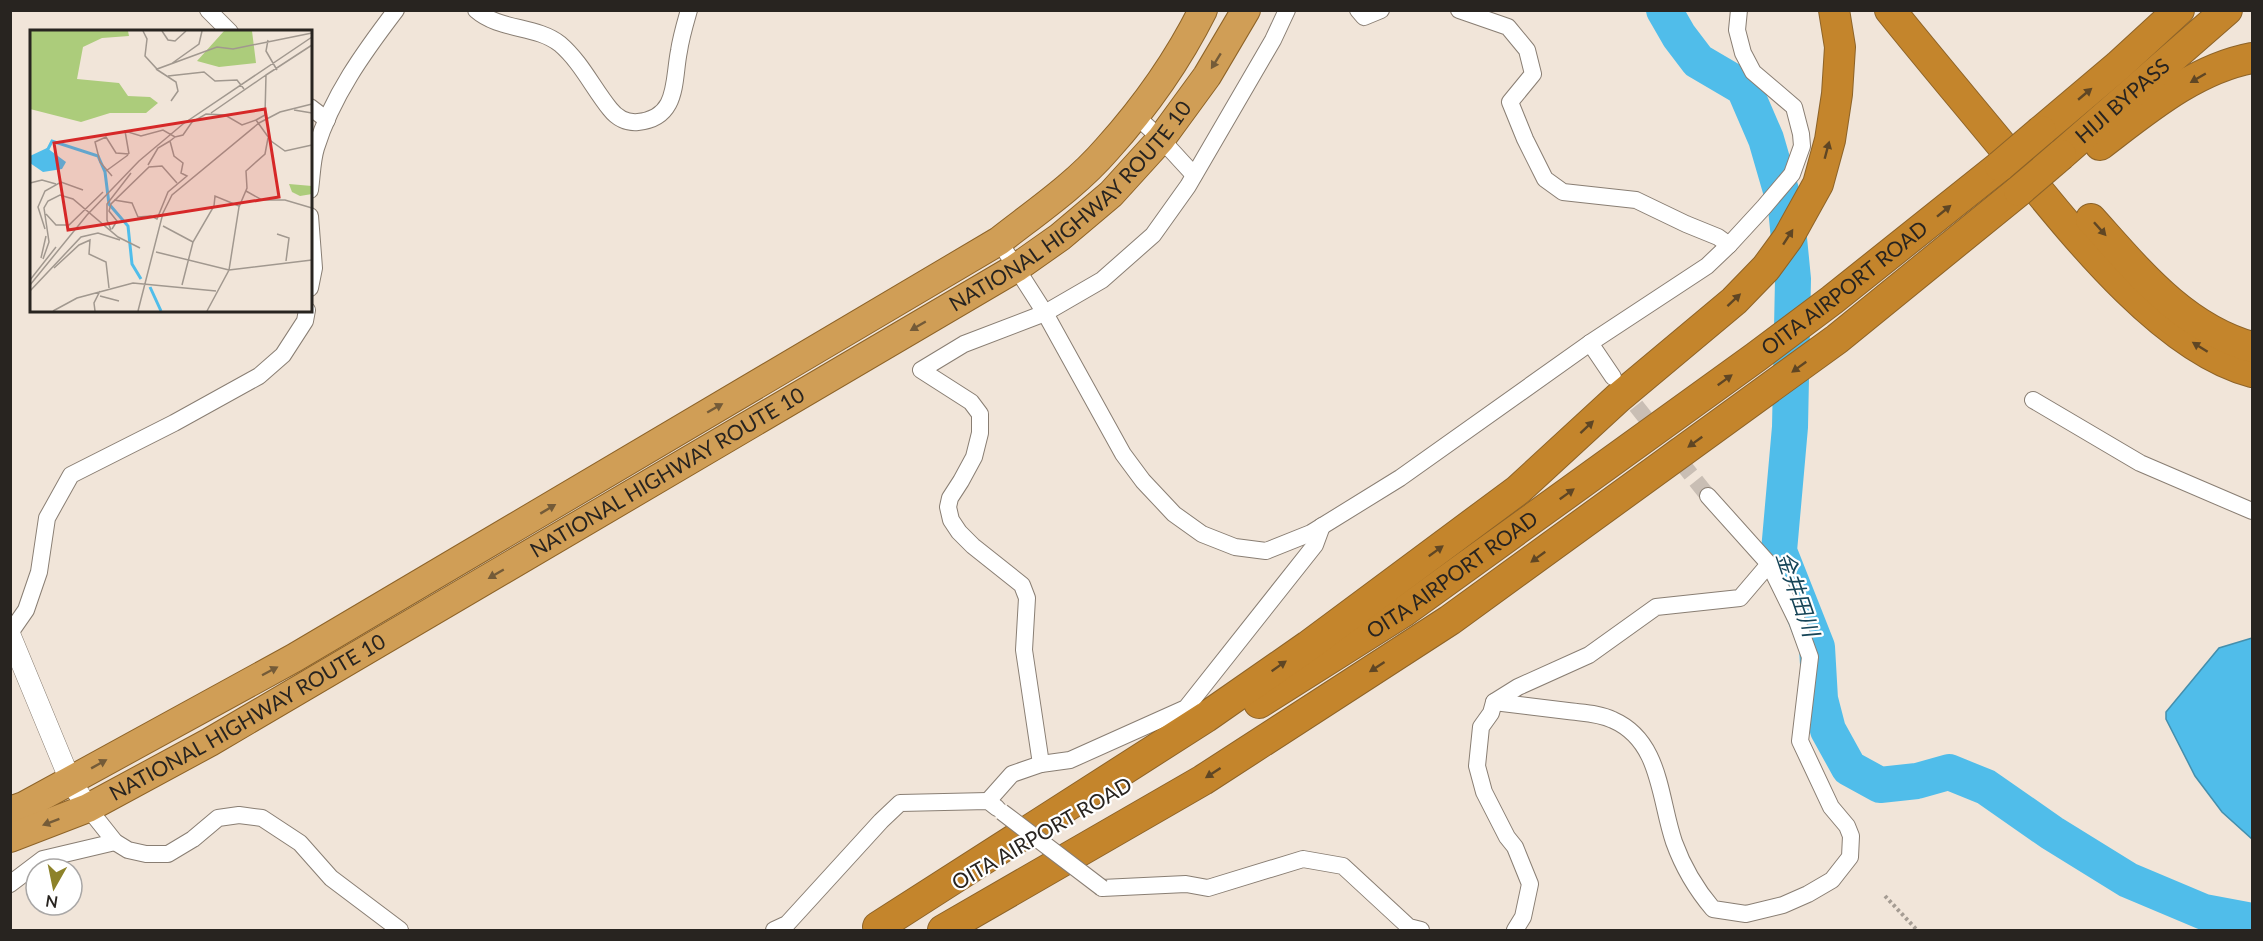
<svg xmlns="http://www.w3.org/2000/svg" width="2263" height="941" font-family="Lato,'Noto Sans JP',sans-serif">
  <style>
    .water { fill: #50bdea; stroke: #448fad; stroke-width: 1.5 }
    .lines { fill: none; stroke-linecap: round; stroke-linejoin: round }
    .river { stroke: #50bdea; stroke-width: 36 }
    .minor-tunnel { stroke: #c9beb4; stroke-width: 16; stroke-dasharray: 16 8; stroke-linecap: butt }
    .minor-casing { stroke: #897e73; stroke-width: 18 }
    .tertiary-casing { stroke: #897e73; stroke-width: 22 }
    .trunk-casing { stroke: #8d6328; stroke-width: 30 }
    .motorway-casing { stroke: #8d6328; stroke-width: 32 }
    .path { stroke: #a59c93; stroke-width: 4; stroke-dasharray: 3 3; stroke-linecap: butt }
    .minor { stroke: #fff; stroke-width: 16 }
    .tertiary { stroke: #fff; stroke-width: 21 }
    .trunk { stroke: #d09e56; stroke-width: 28 }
    .motorway { stroke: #c4852c; stroke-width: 30 }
    .minor-bridge-casing { stroke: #897e73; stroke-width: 18; stroke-linecap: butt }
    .motorway-bridge-casing { stroke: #8d6328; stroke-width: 32; stroke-linecap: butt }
    .minor-bridge { stroke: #fff; stroke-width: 16 }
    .motorway-bridge { stroke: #c4852c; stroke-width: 30 }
    .oneway { fill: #745b38 }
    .oneway2 { fill: #5f4624 }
    .labels { text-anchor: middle; stroke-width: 4.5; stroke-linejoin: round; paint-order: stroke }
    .street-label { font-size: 21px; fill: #282420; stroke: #fff }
    .water-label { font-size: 22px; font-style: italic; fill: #154457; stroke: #fff }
    .inset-river { fill: none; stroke: #50bdea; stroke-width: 3 }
    .inset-road { fill: none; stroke: #a1988f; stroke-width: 1.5 }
    .view { fill: #d62828; fill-opacity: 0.15; stroke: #d62828; stroke-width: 3 }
    .inset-edge { fill: none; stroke: #282420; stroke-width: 3 }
  </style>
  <rect width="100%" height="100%" fill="#f1e5d9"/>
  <path class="water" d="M2252,638V839L2222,812L2195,776L2166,719V712L2219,648Z"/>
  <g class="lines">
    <path class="river" d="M1664,10L1679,36L1698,61L1744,88L1766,139L1786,208L1793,279L1790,427L1779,551L1817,647L1820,699L1828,730L1849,768L1880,785L1917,781L1949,772L1986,787L2052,833L2128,880L2204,912L2252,921"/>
    <path class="minor-tunnel" d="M1621,387L1708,496"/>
    <defs>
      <g id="minor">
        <path d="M208,10L230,32"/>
        <path d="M476,10C500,31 536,25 560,44C581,62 593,88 610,109C617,118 627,123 638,122C679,118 673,80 679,51C681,37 685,24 689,10"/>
        <path d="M1358,10L1364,17L1381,10"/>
        <path d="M1459,10L1508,27L1527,50L1533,74L1510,102L1525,139L1545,179L1563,192L1636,200L1686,224L1718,237L1729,245"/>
        <path d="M310,107L327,120"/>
        <path d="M1134,114L1161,139L1194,175"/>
        <path d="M310,190C312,176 312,161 316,148C332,96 364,52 396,10"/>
        <path d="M310,216L314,268L310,288"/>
        <path d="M999,241L1045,313L1123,454L1143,481L1174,514L1202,534L1235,547L1266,551L1311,533L1400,478L1590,343L1707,266L1729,245L1764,207L1792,174L1802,146L1801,134L1794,107L1753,72L1743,53L1737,30L1739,10"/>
        <path d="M1590,343L1613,377"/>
        <path d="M2033,400L2140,463L2252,511"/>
        <path d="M10,633L26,610L39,572L47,518L71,475L174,423L259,376L283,355L305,321L307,310"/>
        <path d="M1494,702C1519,705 1543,708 1568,711C1582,713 1599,713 1613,720C1661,741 1659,798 1674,842C1683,867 1696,889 1713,909L1746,914L1783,905L1808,894L1832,880L1850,857L1851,836L1847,826L1831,807L1800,741L1810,657L1797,621L1769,564L1708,496"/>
        <path d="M1041,764L1070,760L1186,708L1315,545L1322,526"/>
        <path d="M988,801L1012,774L1041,764L1024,650L1027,598L1022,585L973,546L959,532L951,520L948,507L950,498L961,481L974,457L980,433V414L971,402L921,370L964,344L1045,313L1102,280L1153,235L1188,186L1273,40L1287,10"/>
        <path d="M88,808L115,842L128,850L146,854H168L193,839L218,818L239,815L262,818L300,843L331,878L400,930"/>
        <path d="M10,884L43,859L115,842"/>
        <path d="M1102,888L1186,884L1208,888L1303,859L1343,866L1409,927L1421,930"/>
        <path d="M774,930L787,924L881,821L900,803L988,801L997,808"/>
        <path d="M1515,930L1523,917L1530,884L1515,847L1507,837L1484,792L1477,766L1481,727L1491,713L1494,702L1518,687L1589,655L1656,607L1740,598L1769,564"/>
      </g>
      <path id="tertiary" d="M10,635L70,780L88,808"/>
      <g id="trunk">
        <path d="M10,811L24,806L294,658L999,241C1036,212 1076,185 1107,149C1144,108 1178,60 1203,10"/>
        <path id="s1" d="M10,838L88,808L210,742L1016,268L1060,237L1111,194L1161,139L1207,76L1246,10"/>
      </g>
      <g id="motorway">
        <path d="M1890,10C1927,56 1965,101 2003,147C2063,220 2159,348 2252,372"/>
        <path d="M2041,131L2118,66L2179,10"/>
        <path d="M2100,145C2146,110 2194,69 2252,58"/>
        <path id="s2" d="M2061,155L2227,10"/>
        <path d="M2091,219C2137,270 2183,328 2252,347"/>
        <path id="s3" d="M1259,703L1403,612L1756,357L1832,300L2000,166"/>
        <path d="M878,927L1206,717L1308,646L1518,490L1618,398L1734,301L1766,268L1788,238L1818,184L1830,140L1837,94L1840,47L1834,10"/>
        <path d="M943,930L1203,780L1450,620L1837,339L2019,191"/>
      </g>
    </defs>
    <use href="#minor" class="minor-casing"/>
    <use href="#tertiary" class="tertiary-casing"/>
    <use href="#trunk" class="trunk-casing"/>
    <use href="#motorway" class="motorway-casing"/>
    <path class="path" d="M1885,896L1917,930"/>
    <use href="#minor" class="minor"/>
    <use href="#tertiary" class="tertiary"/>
    <use href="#trunk" class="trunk"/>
    <use href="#motorway" class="motorway"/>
    <defs>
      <path id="minor-bridge" d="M1002,812L1102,888"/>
      <g id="motorway-bridge">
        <path d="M2000,166L2041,131"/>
        <path d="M2019,191L2061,155"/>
      </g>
    </defs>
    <use href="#minor-bridge" class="minor-bridge-casing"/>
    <use href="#motorway-bridge" class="motorway-bridge-casing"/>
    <use href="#minor-bridge" class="minor-bridge"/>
    <use href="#motorway-bridge" class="motorway-bridge"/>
  </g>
  <defs><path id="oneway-solid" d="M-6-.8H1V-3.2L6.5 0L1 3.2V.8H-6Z" transform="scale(1.5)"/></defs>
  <g class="oneway">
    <use href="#oneway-solid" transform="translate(1216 61) rotate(122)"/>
    <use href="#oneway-solid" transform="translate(918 326) rotate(150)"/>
    <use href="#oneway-solid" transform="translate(715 408) rotate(-30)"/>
    <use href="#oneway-solid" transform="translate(548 509) rotate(-31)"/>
    <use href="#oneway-solid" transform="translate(496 574) rotate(150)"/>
    <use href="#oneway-solid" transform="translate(270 671) rotate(-28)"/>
    <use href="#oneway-solid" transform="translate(99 764) rotate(-29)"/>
    <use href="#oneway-solid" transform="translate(51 822) rotate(159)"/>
  </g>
  <g class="oneway2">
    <use href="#oneway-solid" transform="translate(2198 78) rotate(150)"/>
    <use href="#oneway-solid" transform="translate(2085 94) rotate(-40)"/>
    <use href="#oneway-solid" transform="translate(1827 150) rotate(-75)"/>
    <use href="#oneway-solid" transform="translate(1944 211) rotate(-39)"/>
    <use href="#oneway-solid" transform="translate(2100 229) rotate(48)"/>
    <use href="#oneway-solid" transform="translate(1788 237) rotate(-57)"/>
    <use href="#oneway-solid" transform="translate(1734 300) rotate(-43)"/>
    <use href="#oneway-solid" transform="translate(2200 347) rotate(-148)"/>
    <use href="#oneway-solid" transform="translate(1799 367) rotate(144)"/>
    <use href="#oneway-solid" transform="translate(1725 380) rotate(-36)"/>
    <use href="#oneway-solid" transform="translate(1587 427) rotate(-43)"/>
    <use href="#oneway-solid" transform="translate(1695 442) rotate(144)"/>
    <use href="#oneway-solid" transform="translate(1567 494) rotate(-36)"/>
    <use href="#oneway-solid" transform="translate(1436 551) rotate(-36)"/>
    <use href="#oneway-solid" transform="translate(1538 557) rotate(144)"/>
    <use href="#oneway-solid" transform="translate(1279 666) rotate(-35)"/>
    <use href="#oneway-solid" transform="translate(1377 667) rotate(147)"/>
    <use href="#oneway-solid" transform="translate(1213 773) rotate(147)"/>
  </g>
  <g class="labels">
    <g class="street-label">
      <text dy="7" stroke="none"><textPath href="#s2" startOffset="82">HIJI BYPASS</textPath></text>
      <text dy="7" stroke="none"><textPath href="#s1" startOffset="1239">NATIONAL HIGHWAY ROUTE 10</textPath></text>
      <text dy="7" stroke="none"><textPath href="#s3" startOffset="718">OITA AIRPORT ROAD</textPath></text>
      <text dy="7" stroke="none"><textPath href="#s1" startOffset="753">NATIONAL HIGHWAY ROUTE 10</textPath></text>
      <text dy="7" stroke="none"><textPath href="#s3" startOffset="232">OITA AIRPORT ROAD</textPath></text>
      <text dy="7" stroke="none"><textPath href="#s1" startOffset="267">NATIONAL HIGHWAY ROUTE 10</textPath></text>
      <text transform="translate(1042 834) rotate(-30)" y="7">OITA AIRPORT ROAD</text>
    </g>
    <g class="water-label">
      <text transform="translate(1798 594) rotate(71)" y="8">金井田川</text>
    </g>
  </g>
  <g transform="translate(30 30)">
    <rect width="282" height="282" fill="#f1e5d9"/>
    <path d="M0,1H98L99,6L72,8L53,17L47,49L89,53L98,66L120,67L128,73L116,83H80L51,92L0,79ZM194,1H222L226,33L189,37L167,31ZM259,154L282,156V164L270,166L262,162Z" fill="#accc7b"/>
    <path d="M17,118L36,132L32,139L13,142L0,133V126Z" fill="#50bdea"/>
    <path class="inset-river" d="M16,123L22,111L68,126L75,142L79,174L98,196L102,234L111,249M120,257L131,281"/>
    <path class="inset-road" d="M113,1L117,9L115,26L127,39L187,17L203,19L282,3M132,1L138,10L145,11L156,1M238,10L236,21L247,40M141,34L169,14L172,1M126,39L146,52L148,61L141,71M138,46L174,42L185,51L207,50L214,59M264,80L282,83M181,83L236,45M226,90L235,85L236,45L282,15M99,124L95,101L111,106L133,100L145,107L153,105L162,92L176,84L195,85L212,95L226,90L241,111L255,121L282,115M118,135L128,118L140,111M76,141L98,125M82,146L70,132L65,112L76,107L86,123L99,124M0,153L12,150L26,154M216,161L232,170H255L282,178M84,170L102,173L108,187L121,186L127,189L138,162L157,146L151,143L153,133L144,126L140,111L145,107M16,184L26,195H39L73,162M133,196L163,212M15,199L8,177L15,161L31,152L53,160M82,199L87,191L79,181L81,174L119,137L132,136L147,153M81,200L77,190V174L101,143M247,204L259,208L256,231M126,222L199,240L282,230M11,228L16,206M13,229L19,212L14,178L18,171L30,165L43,169L88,207L110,218M24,238L49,215L60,210L59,224L76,232L79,258M0,250L26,217M0,255L57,185L109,131L153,94L282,7M152,255L163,212L184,176L185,166L209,176M0,261L51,207L68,203L90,210M70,266L89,271M23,281L47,268L103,253L186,261M65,281L64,273L70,261M108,281L133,183L142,165L229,93L250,82L282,74M177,281L199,240L209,177L217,158L216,141L235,124L238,108"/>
    <path class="view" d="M235,79L249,167L38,200L24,113Z"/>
    <rect width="282" height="282" class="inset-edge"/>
  </g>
  <rect width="2263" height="941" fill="none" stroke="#282420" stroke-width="24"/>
  <g transform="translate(54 887) rotate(189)"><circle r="28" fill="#ffffff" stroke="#a9a7a6" stroke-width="1.5"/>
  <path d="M0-4.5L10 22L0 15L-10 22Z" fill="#8d8229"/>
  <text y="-9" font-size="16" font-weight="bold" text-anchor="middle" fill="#282420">N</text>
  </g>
</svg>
